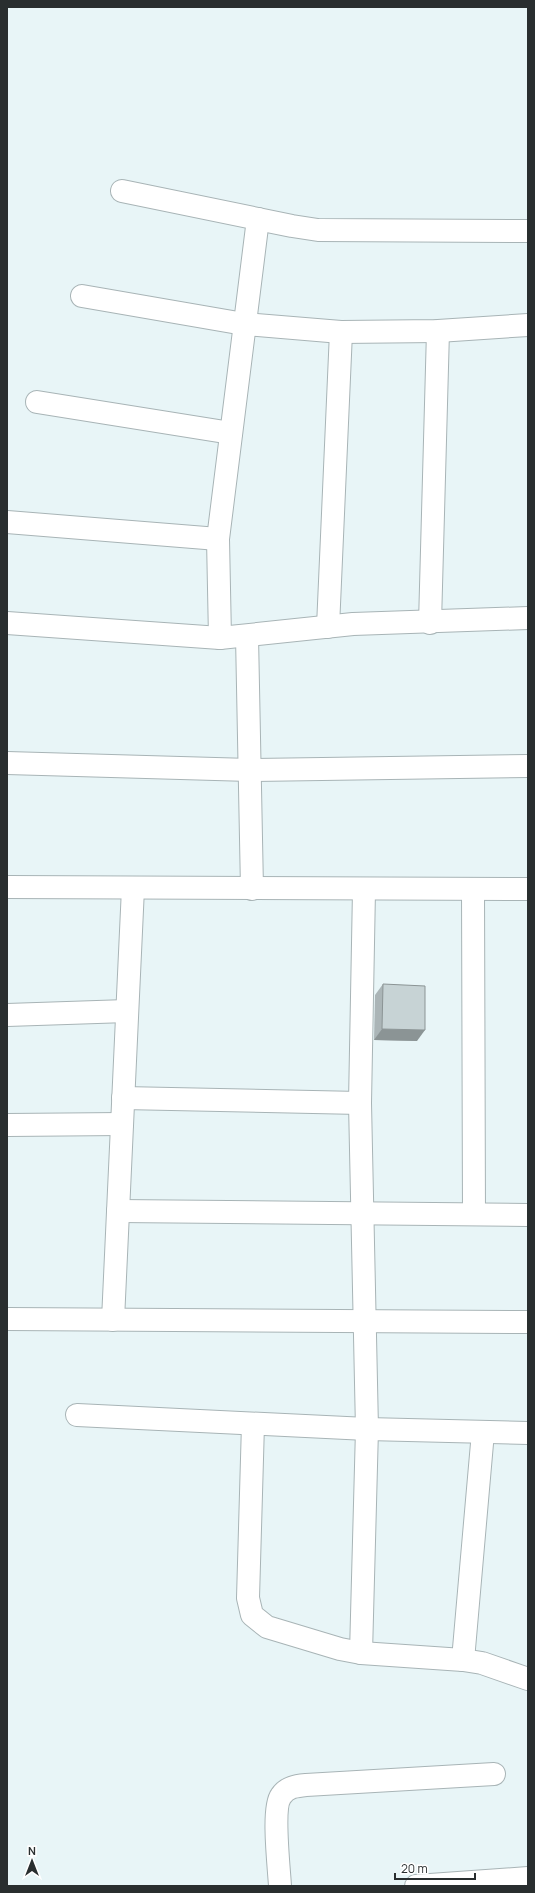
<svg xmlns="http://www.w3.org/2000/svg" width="535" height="1893" font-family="Manrope,sans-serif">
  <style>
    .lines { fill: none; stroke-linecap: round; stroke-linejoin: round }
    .street-casing { stroke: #a8b4b6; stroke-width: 24 }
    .street { stroke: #fff; stroke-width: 22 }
    .wall { fill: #abb5b7 }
    .shaded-wall { fill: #8b9495 }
    .building { fill: #c7d3d5; stroke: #8b9495 }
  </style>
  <rect width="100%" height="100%" fill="#e8f5f7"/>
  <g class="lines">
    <defs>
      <g id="street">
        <path d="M122,191L292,226L318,230L528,231"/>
        <path d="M82,296L244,324L341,332L438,331L528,325"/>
        <path d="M37,402L231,433"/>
        <path d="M7,522L218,539"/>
        <path d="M7,623L220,638L353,624L528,618"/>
        <path d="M430,623L438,331"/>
        <path d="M328,627L341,332"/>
        <path d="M247,636L252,889"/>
        <path d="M220,638L218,539L258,219"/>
        <path d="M7,763L250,770L528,766"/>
        <path d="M7,887L528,889"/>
        <path d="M473,889L474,1214"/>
        <path d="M7,1015L127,1011"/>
        <path d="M123,1098L360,1103"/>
        <path d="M7,1125L122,1124"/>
        <path d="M118,1211L528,1215"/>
        <path d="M7,1319L528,1322"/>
        <path d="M113,1320L133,888"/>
        <path d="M77,1415L367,1429L528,1433"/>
        <path d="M253,1424L248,1598L252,1615L267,1627L340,1649L361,1653L463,1660L482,1663L528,1679"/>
        <path d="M361,1653L367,1429L360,1103L364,890"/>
        <path d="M463,1660L483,1432"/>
        <path d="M280,1886C279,1868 272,1808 281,1796C287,1787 296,1786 306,1785L494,1774"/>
        <path d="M416,1886L528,1878"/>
      </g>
    </defs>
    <use href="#street" class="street-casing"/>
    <use href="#street" class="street"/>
  </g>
  <path class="wall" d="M383,984L417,1041L374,1040L375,995Z"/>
  <path class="shaded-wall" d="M382,1029L425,1030L417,1041L374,1040Z"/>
  <path class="building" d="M383,984L425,986V1030L382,1029Z"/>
  <rect width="535" height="1893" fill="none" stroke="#292e2f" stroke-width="16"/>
  <g transform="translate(32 1861)" stroke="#ffffff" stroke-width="3" paint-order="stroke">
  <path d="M0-3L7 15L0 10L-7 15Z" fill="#292e2f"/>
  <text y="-6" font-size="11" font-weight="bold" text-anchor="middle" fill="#292e2f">N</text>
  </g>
  <path d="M395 1873v6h80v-6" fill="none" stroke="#292e2f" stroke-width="2"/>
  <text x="401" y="1873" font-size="12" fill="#292e2f" stroke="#ffffff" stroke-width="3" paint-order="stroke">20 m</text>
</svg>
